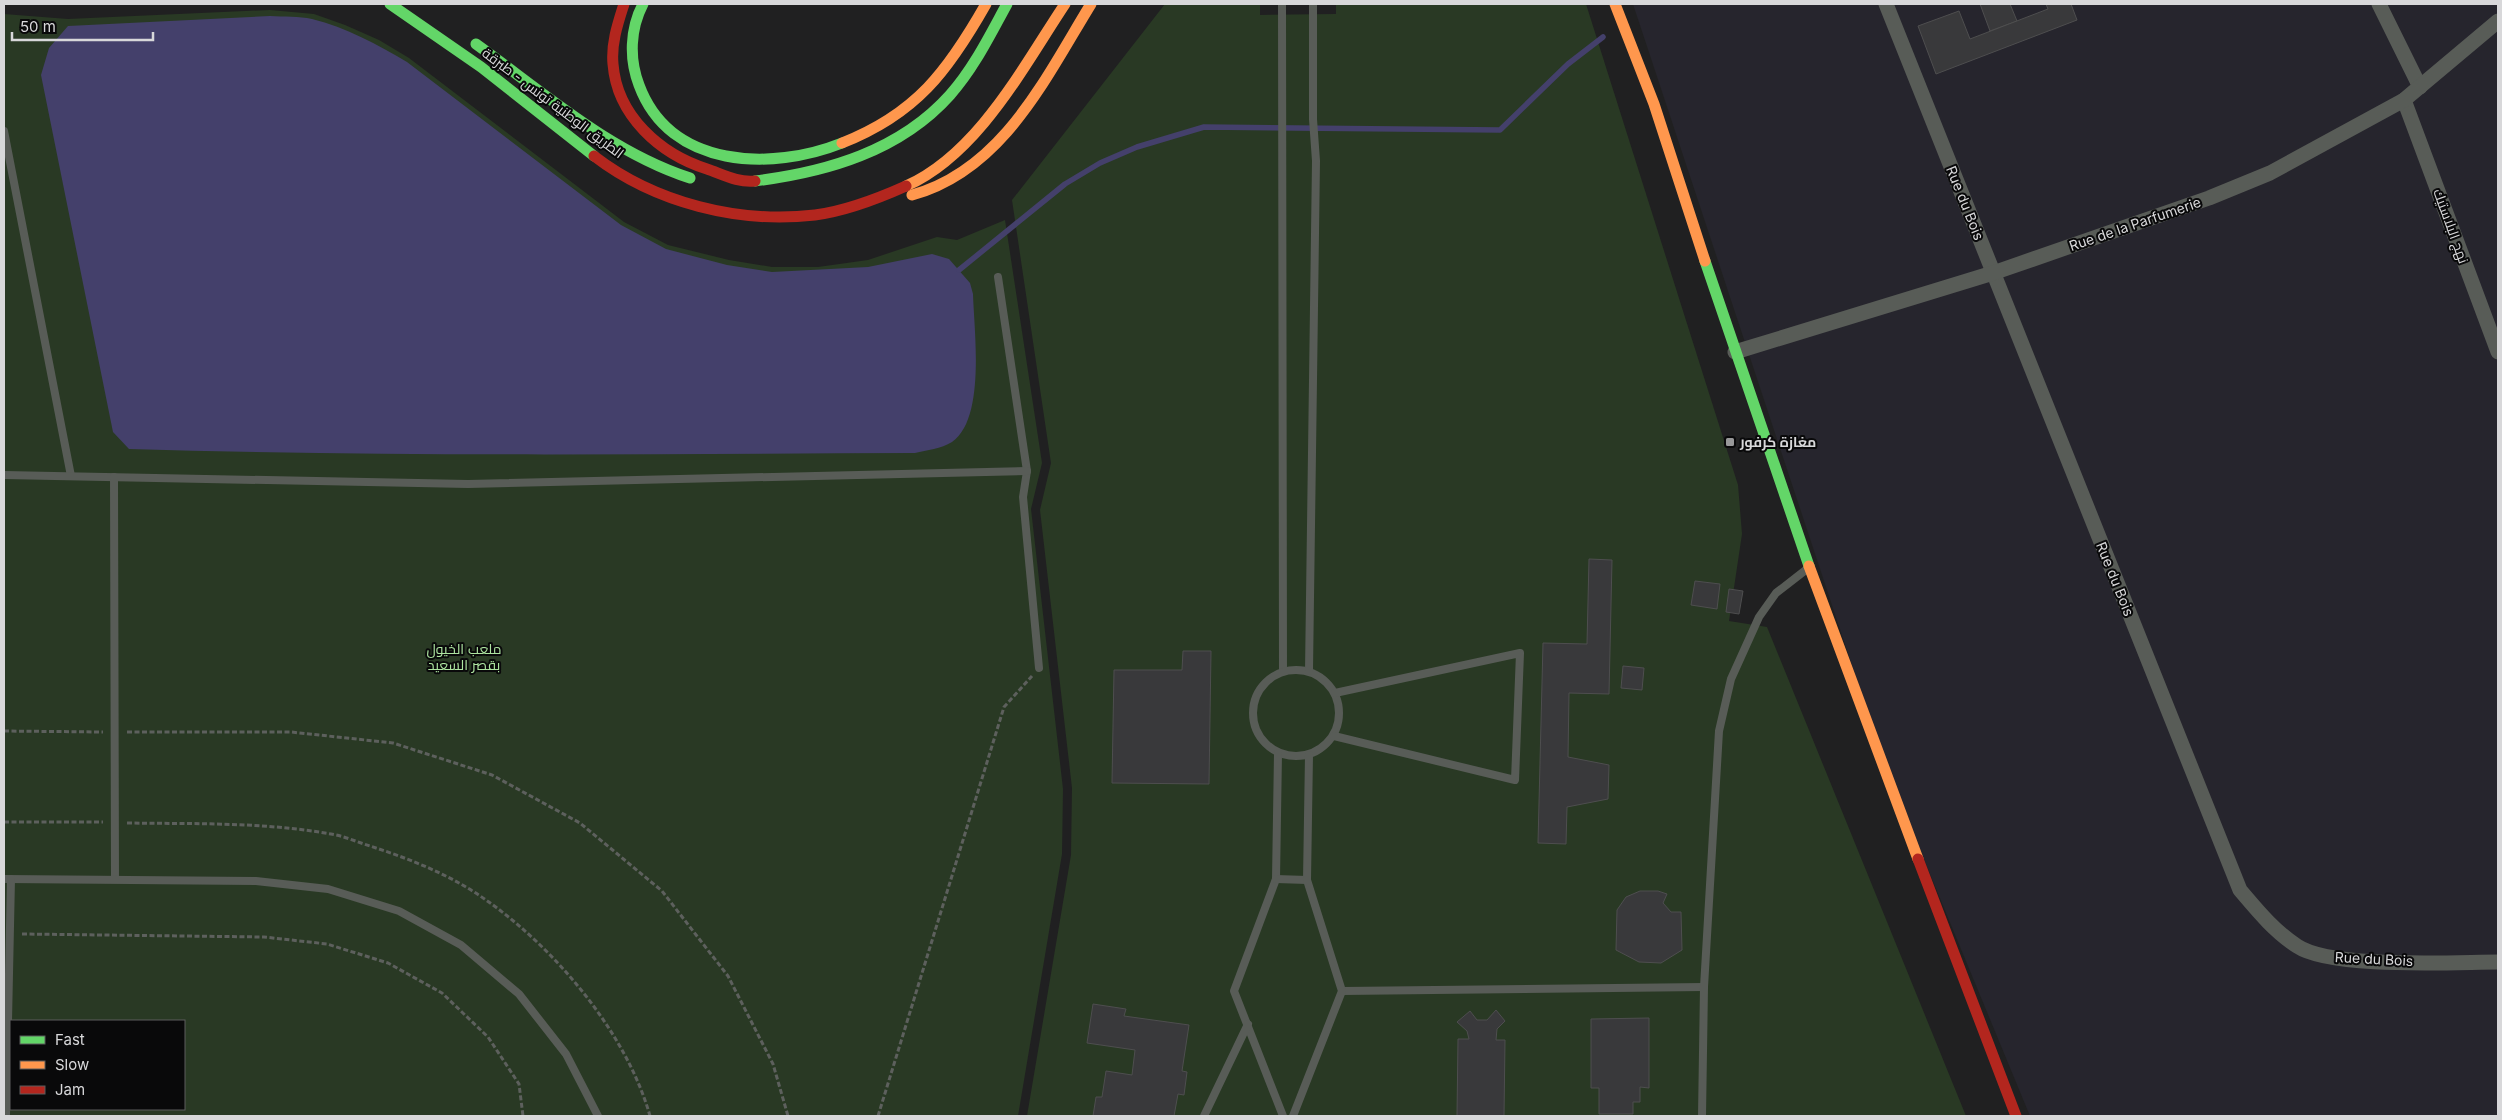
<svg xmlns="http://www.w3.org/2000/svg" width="2502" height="1120" font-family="Inter,Cairo,sans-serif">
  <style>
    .built { fill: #26252d }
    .green { fill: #293924; fill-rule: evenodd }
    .water { fill: #44406b }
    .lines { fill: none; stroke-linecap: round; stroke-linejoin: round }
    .stream { stroke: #44406b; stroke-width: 5.5 }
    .building { fill: #39393b; stroke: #4e4e4f }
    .path { stroke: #5d605d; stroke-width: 3; stroke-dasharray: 5 2.5; stroke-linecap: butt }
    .lane { stroke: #585c57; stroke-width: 8 }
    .street { stroke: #585c57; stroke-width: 15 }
    .fast { stroke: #63d668; stroke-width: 11 }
    .slow { stroke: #ff974d; stroke-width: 11 }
    .jam { stroke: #b3261e; stroke-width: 11 }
    .poi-dot { fill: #989899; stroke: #09090a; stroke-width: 2 }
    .labels { text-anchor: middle; stroke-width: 4; stroke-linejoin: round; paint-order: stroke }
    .street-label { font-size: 14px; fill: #d8d8da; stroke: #09090a }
    .poi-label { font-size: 14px; font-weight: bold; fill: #d8d8da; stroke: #09090a; text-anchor: start }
    .park-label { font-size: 14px; fill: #aee5a1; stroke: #09090a }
  </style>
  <rect width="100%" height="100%" fill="#202021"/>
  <path class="built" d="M1633,4H2498V1116H2030L1885,765Z"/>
  <g class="green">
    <path d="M1165,4H1260V15L1336,14V4H1586L1738,485L1742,534L1729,621L1767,627L1966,1116H1027L1071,855L1072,788L1040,510L1051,463L1012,200Z"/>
    <path d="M270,10L314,14L345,25L379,40L409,58L624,222L668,245L729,260L772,267H818L868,260L937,237L957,240L1005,220L1042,463L1031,509L1063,789L1062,854L1018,1116H4V14L68,19ZM11,1021H184V1109H11Z"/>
  </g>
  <path class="water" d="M270,16C284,17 299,16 312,19C346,27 378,45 407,62L621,225L666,249L727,265L772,272L868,267L932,254L949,259L970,283L973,294C974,330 986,419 952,442C941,449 927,450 915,453C653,454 391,457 129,449L113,432L41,75L49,48L68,26Z"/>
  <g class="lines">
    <path class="stream" d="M959,270L1065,184L1100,163L1137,147L1204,127L1500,130L1568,64L1603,37"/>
  </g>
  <g class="building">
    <path d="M1980,4H2010L2017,21L1990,31Z"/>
    <path d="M2046,4H2071L2077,20L1936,74L1918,26L1959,11L1970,39L2048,9Z"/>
    <path d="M1589,559L1612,560L1609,694L1569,693L1568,757L1609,765L1608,799L1567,807L1566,844L1538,843L1543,643L1587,644Z"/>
    <path d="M1695,581L1720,584L1717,609L1691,605Z"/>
    <path d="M1729,589L1743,591L1739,614L1726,612Z"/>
    <path d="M1183,651H1211L1209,784L1112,783L1114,670H1182Z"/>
    <path d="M1623,666L1644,668L1642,690L1621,688Z"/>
    <path d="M1640,891H1658L1667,894L1663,903L1671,912H1681L1682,950L1661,963L1639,962L1616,950L1617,910L1626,897Z"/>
    <path d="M1093,1004L1126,1009L1124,1016L1189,1025L1182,1071L1187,1072L1184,1095L1178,1094L1174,1116H1093L1096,1097H1102L1106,1071L1132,1075L1135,1050L1087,1043Z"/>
    <path d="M1496,1010L1505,1021L1497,1029L1496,1040H1505L1504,1116H1457L1458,1039H1469L1467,1031L1457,1022L1470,1011L1477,1020H1487Z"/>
    <path d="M1649,1018V1088L1640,1087V1102H1633V1114H1599V1088H1591V1019Z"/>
  </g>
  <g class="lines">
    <g class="path">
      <path d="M4,731L103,732"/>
      <path d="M127,732H291L393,743L492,775L580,823L662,891L728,976L773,1064L788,1116"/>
      <path d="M4,822H103"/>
      <path d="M127,823C195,824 263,822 331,834C344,836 357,842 370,846C410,859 451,875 486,900C556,949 627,1034 650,1116"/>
      <path d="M22,934L264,937L327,944L388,963L442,993L488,1037L519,1084L523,1116"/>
      <path d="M878,1116L1004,707L1032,676"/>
    </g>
    <g class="lane">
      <path d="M1282,4L1283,671"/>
      <path d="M4,131L71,476"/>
      <path d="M998,277L1027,471L1023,497L1039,668"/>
      <path d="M4,475L468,484L1027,471"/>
      <path d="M114,477L115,879"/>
      <circle cx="1296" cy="713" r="43"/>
      <path d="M1309,671L1316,161L1313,119V4"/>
      <path d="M1334,736L1515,780L1520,653L1335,693"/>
      <path d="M1278,753L1276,879L1234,991L1283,1116"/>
      <path d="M4,879L256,881L328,889L399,911L461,945L519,994L566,1054L598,1116"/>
      <path d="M1276,879L1307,880"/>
      <path d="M1342,991L1704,987"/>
      <path d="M6,1116L11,879"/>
      <path d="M1204,1116L1248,1024"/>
      <path d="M1293,1116L1342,991L1307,880L1309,755"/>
      <path d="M1702,1116L1704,987L1719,731L1731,679L1759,617L1776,593L1807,569"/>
    </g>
    <g class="street">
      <path d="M1886,4L2240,890C2257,910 2274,931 2297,946C2331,969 2454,962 2498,962"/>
      <path d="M2379,4L2420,87"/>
      <path d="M2404,100L2498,352"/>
      <path d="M1735,352L1993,273L2209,198L2270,173L2404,100L2498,21"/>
    </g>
    <g class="fast">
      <path d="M390,4L481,67L594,156"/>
      <path d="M643,4C630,29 629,59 639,85C670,169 772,171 842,143"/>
      <path d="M476,44C544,93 610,152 690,178"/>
      <path d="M755,181C827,172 900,151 950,95C974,68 990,35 1007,4"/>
      <path d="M1705,261L1809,566"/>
    </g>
    <g class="slow">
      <path d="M1615,4L1654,104L1705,261"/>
      <path d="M842,143C916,114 948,71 986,4"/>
      <path d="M906,186C978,154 1023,67 1065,4"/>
      <path d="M912,195C1003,170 1046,77 1091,4"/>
      <path d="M1809,566L1918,859"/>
    </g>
    <g class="jam">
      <path d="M624,4C618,23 611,43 613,64C617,116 660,154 707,169C722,174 738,183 755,181"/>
      <path d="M594,156C655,203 739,224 815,215C846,211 877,199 906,186"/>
      <path d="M1918,859L2016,1116"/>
    </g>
  </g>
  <rect class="poi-dot" x="1725" y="437" width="10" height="10" rx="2.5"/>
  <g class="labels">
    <g class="street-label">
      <text transform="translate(553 103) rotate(37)" y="5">الطريق الوطنية تونس - طبرقة</text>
      <text transform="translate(1965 203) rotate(68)" y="5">Rue du Bois</text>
      <text transform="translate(2135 224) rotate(-19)" y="5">Rue de la Parfumerie</text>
      <text transform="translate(2451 226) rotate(70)" y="5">نهج البلاستيك</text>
      <text transform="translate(2115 579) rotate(68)" y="5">Rue du Bois</text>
      <text transform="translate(2374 959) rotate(3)" y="5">Rue du Bois</text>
    </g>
    <g class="poi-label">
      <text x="1740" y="447">مغازة كرفور</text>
    </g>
    <g class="park-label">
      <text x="464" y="654">ملعب الخيول<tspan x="464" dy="16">بقصر السعيد</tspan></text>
    </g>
  </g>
  <rect width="2502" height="1120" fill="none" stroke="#d8d8da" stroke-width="10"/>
  <rect x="10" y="1020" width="175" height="90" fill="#09090a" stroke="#5c5c5d"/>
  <rect x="20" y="1036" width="25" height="8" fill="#63d668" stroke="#5c5c5d"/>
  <text x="55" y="1045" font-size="15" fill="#d8d8da">Fast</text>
  <rect x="20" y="1061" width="25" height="8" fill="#ff974d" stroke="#5c5c5d"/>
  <text x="55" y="1070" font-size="15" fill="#d8d8da">Slow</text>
  <rect x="20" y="1086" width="25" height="8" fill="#b3261e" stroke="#5c5c5d"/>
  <text x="55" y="1095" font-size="15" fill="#d8d8da">Jam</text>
  <path d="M12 32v8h141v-8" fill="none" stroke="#d8d8da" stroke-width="2.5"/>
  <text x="20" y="32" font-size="15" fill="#d8d8da" stroke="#09090a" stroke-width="4" paint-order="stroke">50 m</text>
</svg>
